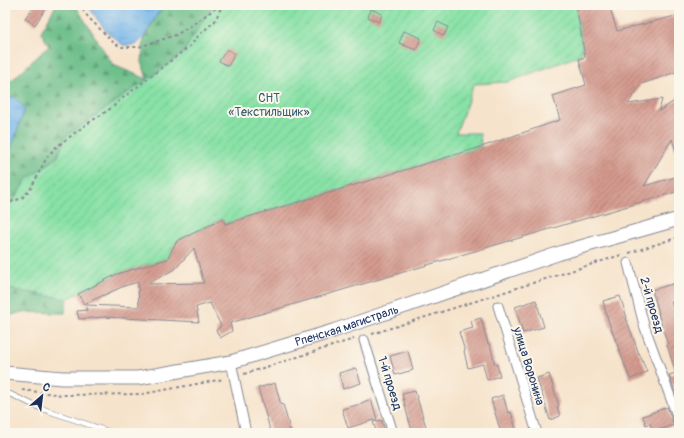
<svg xmlns="http://www.w3.org/2000/svg" width="684" height="438" font-family="Pangolin,sans-serif">
  <style>
    .forest { fill: url(#forest-firs); stroke: #447774 }
    .garden { fill: url(#garden-furrows); stroke: #528882 }
    .water { fill: url(#water-ripples); stroke: #4872a4 }
    .building { fill: url(#building-hatch); fill-rule: evenodd }
    .lines { fill: none; stroke-linecap: round; stroke-linejoin: round }
    .lane-casing { stroke: #888994; stroke-width: 6 }
    .street-casing { stroke: #888994; stroke-width: 11 }
    .secondary-casing { stroke: #888994; stroke-width: 15 }
    .path { stroke: #888994; stroke-width: 2; stroke-dasharray: 3 3; stroke-linecap: butt }
    .lane { stroke: #fff; stroke-width: 4.5 }
    .street { stroke: #fff; stroke-width: 9 }
    .secondary { stroke: #fff; stroke-width: 13 }
    .labels { text-anchor: middle; stroke-width: 4; stroke-linejoin: round; paint-order: stroke }
    .park-label { font-size: 12px; fill: #365c70; stroke: #fbf7ec }
    .street-label { font-size: 12px; fill: #1b2f5e; stroke: #fbf7ec }
  </style>
  <defs>
    <pattern id="forest-firs" width="22" height="20" patternUnits="userSpaceOnUse"><rect width="22" height="20" fill="#6ebf8b"/><path d="M5 1l3.5 6h-7zM16 11l3.5 6h-7z" fill="#5a9c75"/></pattern>
    <pattern id="garden-furrows" width="10" height="10" patternUnits="userSpaceOnUse"><rect width="10" height="10" fill="#88e1a6"/><path d="M-1 1l2-2M0 10L10 0M9 11l2-2" fill="none" stroke="#75c191"/></pattern>
    <pattern id="water-ripples" width="26" height="14" patternUnits="userSpaceOnUse"><rect width="26" height="14" fill="#75b5e9"/><path d="M2 4q2-2 4 0t4 0M15 11q2-2 4 0t4 0" fill="none" stroke="#5f94c0"/></pattern>
    <pattern id="building-hatch" width="6" height="6" patternUnits="userSpaceOnUse"><rect width="6" height="6" fill="#d49a8e"/><path d="M-1 1l2-2M0 6l6-6M5 7l2-2" fill="none" stroke="#ab7e77"/></pattern>
  </defs>
  <rect width="100%" height="100%" fill="#fbf7ec"/>
  <filter id="ink" filterUnits="userSpaceOnUse"><feTurbulence type="fractalNoise" baseFrequency=".025" numOctaves="2"/><feDisplacementMap in="SourceGraphic" scale="8" xChannelSelector="R" yChannelSelector="G"/><feConvolveMatrix kernelMatrix="1 2 1 2 8 2 1 2 1" color-interpolation-filters="sRGB"/></filter>
  <filter id="wash" filterUnits="userSpaceOnUse"><feTurbulence type="fractalNoise" baseFrequency=".012" numOctaves="4" result="noise"/><feDisplacementMap in="SourceGraphic" scale="16" xChannelSelector="R" yChannelSelector="G"/><feGaussianBlur stdDeviation="0.9" result="paint"/><feColorMatrix in="noise" values="0 0 0 0 0 0 0 0 0 0 0 0 0 0 0 0 0 1.4 0 .05"/><feComposite in="paint" operator="in"/></filter>
  <g filter="url(#wash)">
    <rect width="100%" height="100%" fill="#f6e3cb"/>
    <g class="forest">
      <path d="M56,5H75L113,65L147,79L142,62L144,37L158,13L167,5H213L183,53L148,79L65,137L58,157L27,179L12,203L5,205V159L10,152L25,108L14,97L5,98V81L12,80L49,46L41,32Z"/>
      <path d="M5,288L67,299L65,313L22,312L5,317Z"/>
    </g>
    <path class="garden" d="M213,5H576L582,45L581,55L508,82L474,84L456,133H480L481,147L225,224L222,219L177,241L167,259L117,274L67,299L5,288V205L12,203L27,179L58,157L65,137L148,79L183,53Z"/>
    <g class="water">
      <path d="M87,5H167L158,13L144,37L136,45H123L107,32Z"/>
      <path d="M14,97L25,108L10,152L5,159V98Z"/>
    </g>
    <g id="blocks">
      <g class="building">
        <path d="M35,5H48L35,25L25,18Z"/>
        <path d="M576,5H588L589,10L609,5L617,31L679,15V71L641,84L628,104L662,99L659,111L679,98V154L677,155L672,139L644,186L679,176V191L230,323L232,331L220,338L216,330L221,326L210,303L196,307L199,322L105,317L79,319L77,311L87,310L85,305L139,307L138,282L124,286L84,304L78,294L117,274L167,259L177,241L223,219L225,224L481,147L560,120L553,96L586,85L579,59L585,57ZM194,248L204,283L147,284L175,269Z"/>
        <path d="M371,9L382,14L379,22L368,17Z"/>
        <path d="M438,22L448,27L444,36L434,30Z"/>
        <path d="M404,31L421,38L416,50L399,43Z"/>
        <path d="M227,49L235,54L228,66L219,61Z"/>
        <path d="M679,282V300L671,302L679,327V403L669,375L676,373L667,345H668L658,313H659L652,290Z"/>
        <path d="M620,296L627,318H626L639,354V353L647,372L630,379L608,320L603,301Z"/>
        <path d="M536,300L544,327L523,333L515,307Z"/>
        <path d="M481,318L488,344H490L495,365L497,364L500,376L487,380L483,364L468,368L464,351H465L459,332L473,328L471,321Z"/>
        <path d="M408,351L413,370L395,375L390,356Z"/>
        <path d="M356,368L361,383L343,389L339,373Z"/>
        <path d="M549,374L559,406L557,407L560,416L550,420L537,378Z"/>
        <path d="M275,383L281,405L283,404L291,433H271L258,388Z"/>
        <path d="M415,391L423,417L428,433H413L409,421L402,394Z"/>
        <path d="M503,395L508,413L511,412L517,433H501L491,399Z"/>
        <path d="M371,399L377,419L348,428L342,409L361,404V403Z"/>
        <path d="M667,407L674,425L653,432L650,423L646,425L643,416Z"/>
        <path d="M381,420L385,430L377,433L373,422Z"/>
      </g>
    </g>
  </g>
  <g filter="url(#ink)">
    <use href="#blocks" fill-opacity="0" stroke="#888994" stroke-width="1"/>
    <g class="lines">
      <defs>
        <path id="lane" d="M5,394H10L40,408L113,433"/>
        <g id="street">
          <path d="M628,263L644,325L679,421"/>
          <path d="M498,306L537,433"/>
          <path d="M364,340L393,433"/>
          <path d="M231,362L246,433"/>
        </g>
        <g id="secondary">
          <path id="s1" d="M5,373L62,378H138L231,362L333,331L563,252L679,219"/>
        </g>
      </defs>
      <use href="#lane" class="lane-casing"/>
      <use href="#street" class="street-casing"/>
      <use href="#secondary" class="secondary-casing"/>
      <g class="path">
        <path d="M79,5L88,17L114,43L122,47H139L176,35L192,25L220,5"/>
        <path d="M5,204L22,198L30,190L47,157L55,148L84,126L113,107L119,101L191,45L199,35L215,21L222,5"/>
        <path d="M629,253L679,237"/>
        <path d="M372,334L621,255"/>
        <path d="M244,374L354,339"/>
        <path d="M22,390L62,395L142,394L224,379"/>
        <path d="M678,433H679"/>
      </g>
      <use href="#lane" class="lane"/>
      <use href="#street" class="street"/>
      <use href="#secondary" class="secondary"/>
    </g>
  </g>
  <g class="labels">
    <g class="park-label">
      <text x="269" y="102">СНТ<tspan x="269" dy="14">«Текстильщик»</tspan></text>
    </g>
    <g class="street-label">
      <text transform="translate(652 305) rotate(74)" y="4">2-й проезд</text>
      <text dy="4" stroke="none"><textPath href="#s1" startOffset="349">Рпенская магистраль</textPath></text>
      <text transform="translate(529 366) rotate(73)" y="4">улица Воронина</text>
      <text transform="translate(390 383) rotate(73)" y="4">1-й проезд</text>
    </g>
  </g>
  <rect width="684" height="438" fill="none" stroke="#fbf7ec" stroke-width="20"/>
  <g transform="translate(42 396) rotate(28)" stroke="#fbf7ec" stroke-width="3" paint-order="stroke">
  <path d="M0-3L7 15L0 10L-7 15Z" fill="#1b2f5e"/>
  <text y="-6" font-size="11" font-weight="bold" text-anchor="middle" fill="#1b2f5e">С</text>
  </g>
</svg>
